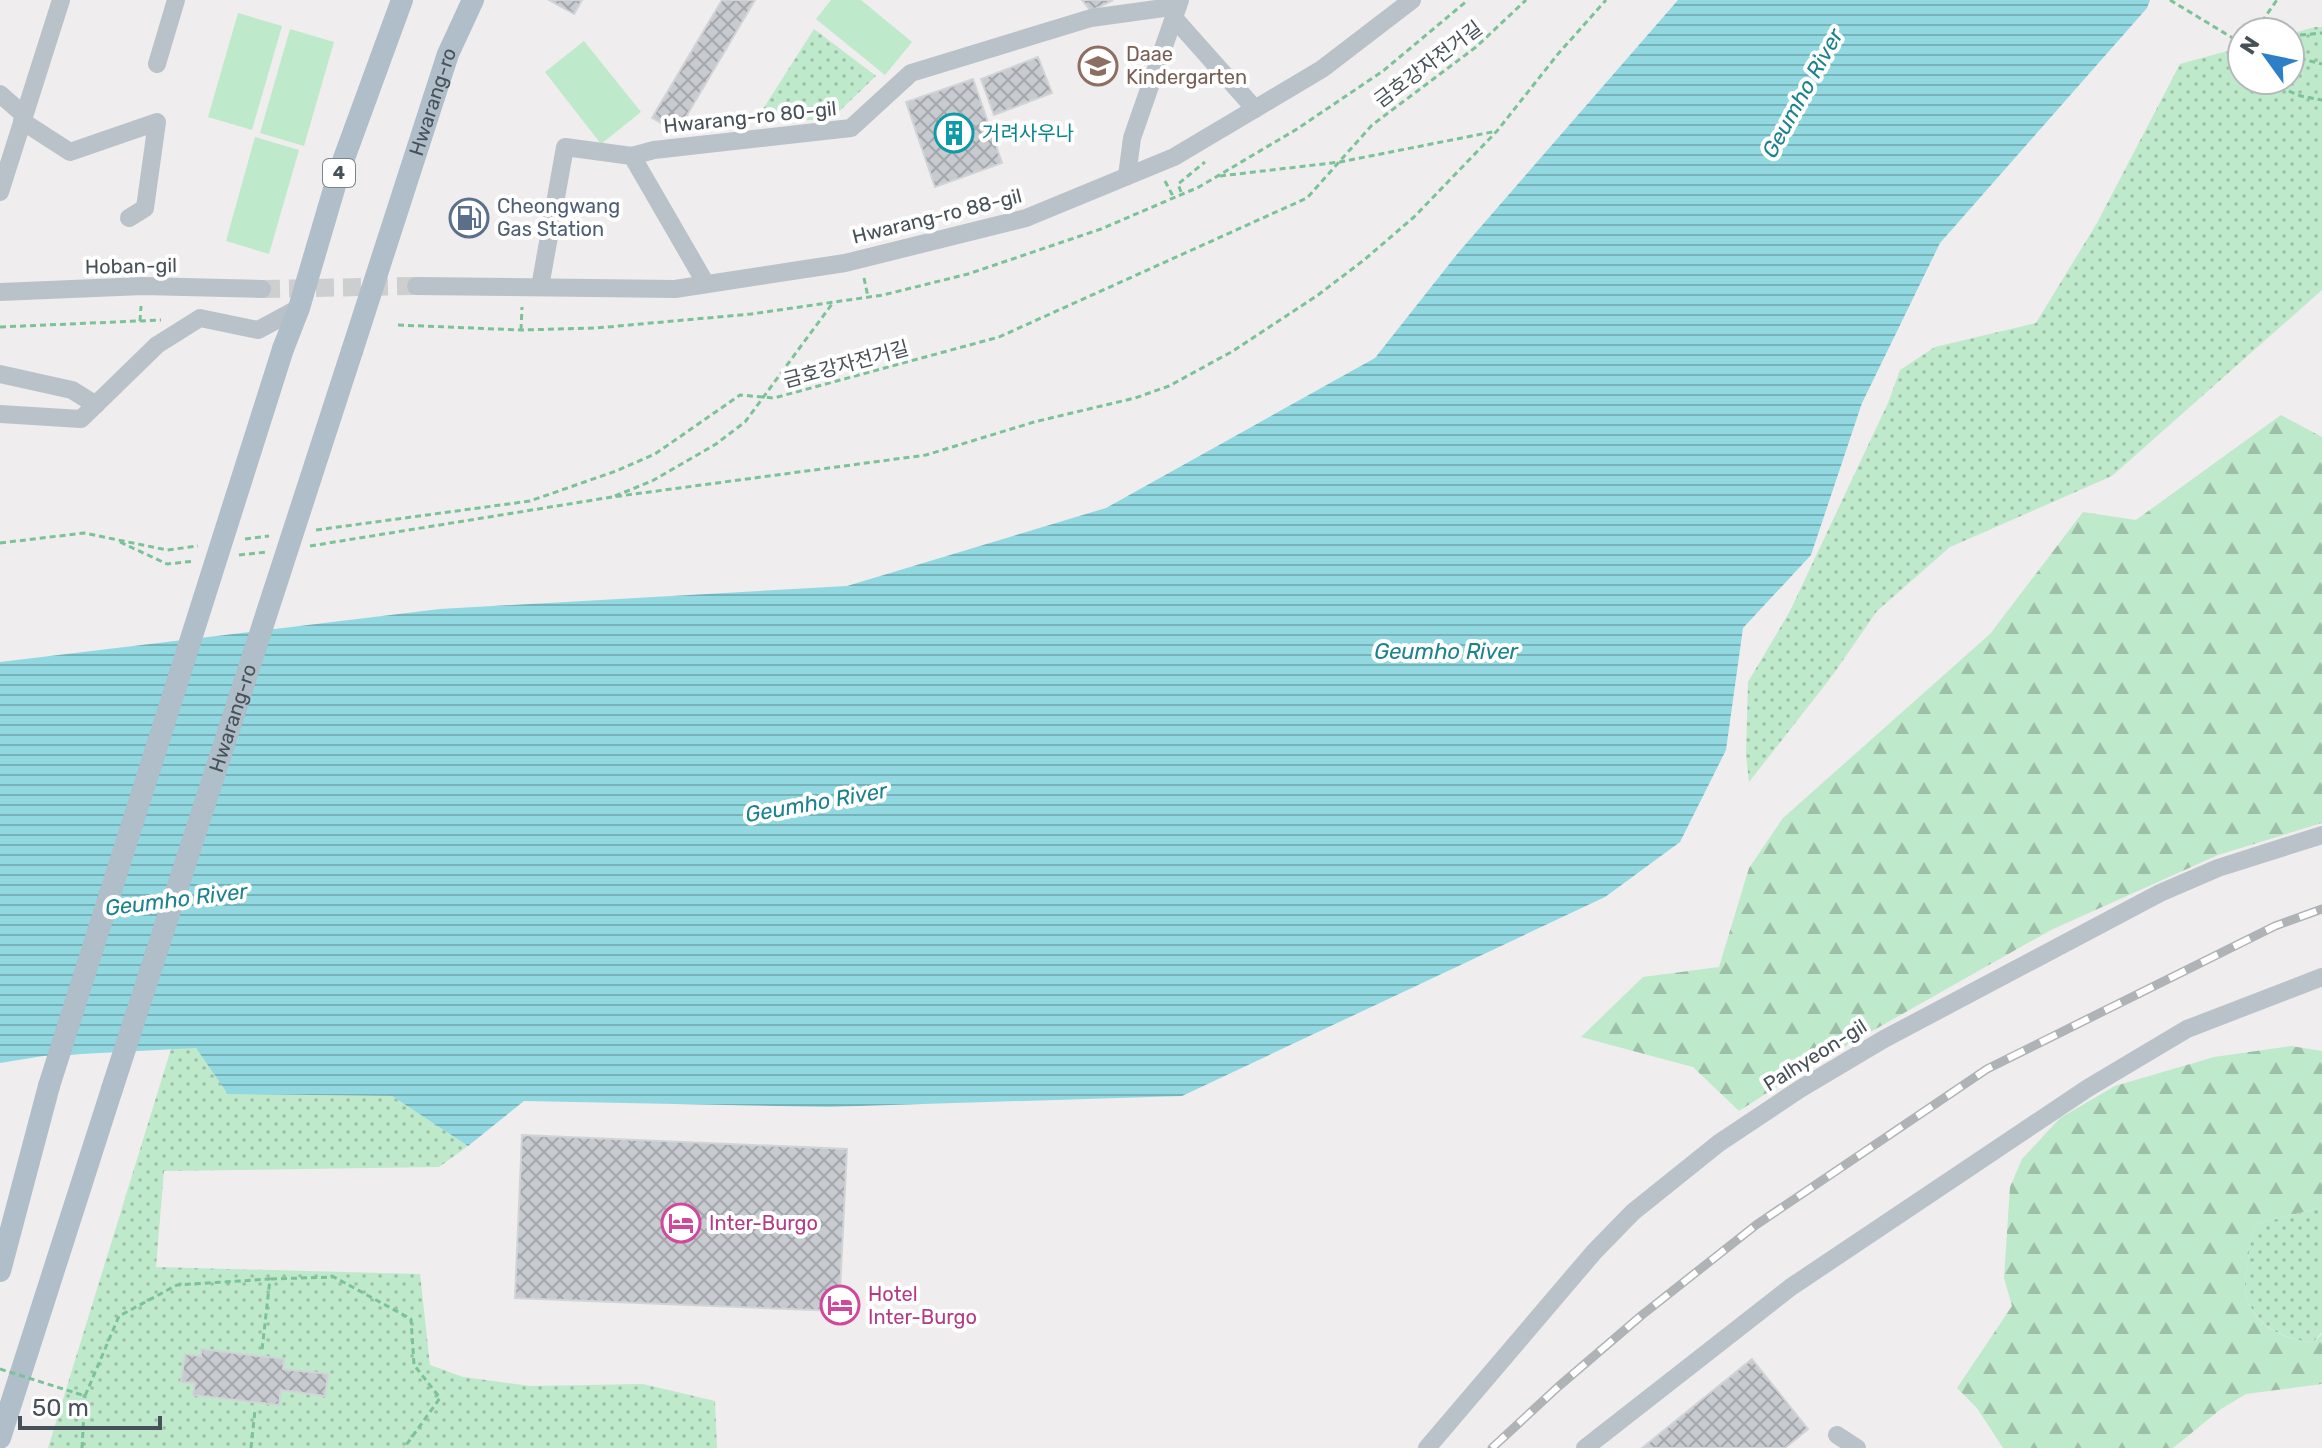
<svg xmlns="http://www.w3.org/2000/svg" width="2322" height="1448" font-family="Rubik,'Noto Sans KR',sans-serif">
  <style>
    .grass { fill: url(#grass-dots) }
    .forest { fill: url(#forest-firs) }
    .garden { fill: #bfe9cb }
    .water { fill: url(#water-rules) }
    .building { fill: url(#building-cross-hatch); stroke: #d1d4d7; stroke-width: 2 }
    .lines { fill: none; stroke-linecap: round; stroke-linejoin: round }
    .minor-tunnel { stroke: #cdcecf; stroke-width: 18; stroke-dasharray: 18 9; stroke-linecap: butt }
    .path { stroke: #7bc298; stroke-width: 3; stroke-dasharray: 6 4; stroke-linecap: butt }
    .minor { stroke: #b9c2c8; stroke-width: 18 }
    .major { stroke: #afbec9; stroke-width: 22 }
    .rail-casing { stroke: #afb3b6; stroke-width: 9 }
    .rail { stroke: #fff; stroke-width: 6; stroke-dasharray: 18; stroke-linecap: butt }
    .path-bridge { stroke: #7bc298; stroke-width: 3; stroke-dasharray: 6 4; stroke-linecap: butt }
    .major-bridge { stroke: #afbec9; stroke-width: 22 }
    .labels { text-anchor: middle; stroke-width: 8; stroke-linejoin: round; paint-order: stroke }
    .shield { fill: #fff; stroke: #7e858a; stroke-width: 2 }
    .shield-label { font-size: 18px; font-weight: bold; fill: #475158 }
    .education-label { font-size: 20px; fill: #785e54; stroke: #fff; text-anchor: start }
    .street-label { font-size: 20px; fill: #475158; stroke: #fff }
    .culture-label { font-size: 20px; fill: #0d838f; stroke: #fff; text-anchor: start }
    .service-label { font-size: 20px; fill: #4e5e75; stroke: #fff; text-anchor: start }
    .hotel-label { font-size: 20px; fill: #b23c85; stroke: #fff; text-anchor: start }
    .water-label { font-size: 22px; font-style: italic; fill: #1b828f; stroke: #fff }
  </style>
  <defs>
    <pattern id="grass-dots" width="8" height="8" patternUnits="userSpaceOnUse" patternTransform="scale(2)"><rect width="8" height="8" fill="#bfe9cb"/><path d="M2 2h.1M6 6h.1" fill="none" stroke="#9dbfa8" stroke-width="1.8" stroke-linecap="round"/></pattern>
    <pattern id="forest-firs" width="22" height="20" patternUnits="userSpaceOnUse" patternTransform="scale(2)"><rect width="22" height="20" fill="#bfe9cb"/><path d="M5 1l3.5 6h-7zM16 11l3.5 6h-7z" fill="#9dbfa8"/></pattern>
    <pattern id="water-rules" width="6" height="5" patternUnits="userSpaceOnUse" patternTransform="scale(2)"><rect width="6" height="5" fill="#91d8e1"/><path d="M0 2.5h6" fill="none" stroke="#78b2b9"/></pattern>
    <pattern id="building-cross-hatch" width="8" height="8" patternUnits="userSpaceOnUse" patternTransform="scale(2)"><rect width="8" height="8" fill="#c7cacf"/><path d="M0 0l8 8M0 8l8-8" fill="none" stroke="#a3a6ab"/></pattern>
  </defs>
  <rect width="100%" height="100%" fill="#efeded"/>
  <g class="grass">
    <path d="M2315,27H2322V290L2112,476L1950,547L1877,611L1832,676L1749,782L1746,754L1748,682L1790,611L1888,403L1900,370L1935,347L2036,323L2097,223L2180,64L2242,47V80H2290V34Z"/>
    <path d="M814,29L876,76L830,120H756Z"/>
    <path d="M196,1047L229,1094L392,1096L468,1146L439,1167L164,1171L156,1267L420,1274L430,1365L463,1377L530,1386L643,1384L715,1401L717,1448H48L171,1049Z"/>
    <path d="M2322,1207V1332L2313,1343C2281,1338 2249,1324 2245,1287C2244,1279 2247,1269 2248,1261C2250,1248 2250,1236 2257,1224Z"/>
  </g>
  <g class="forest">
    <path d="M2281,415L2322,437V823L2218,855L2051,930L1803,1070L1739,1111L1693,1067L1581,1037L1643,977L1719,967L1749,868L1783,818L1990,634L2083,512L2136,520Z"/>
    <path d="M2291,1046L2322,1051V1207L2257,1224C2250,1236 2250,1248 2248,1261C2247,1269 2244,1279 2245,1287C2249,1324 2280,1338 2313,1343L2322,1334V1384L2246,1394L2221,1409L2173,1448H2003L1977,1408L1957,1388L2012,1306L2004,1278L2010,1187L2022,1159L2060,1118L2115,1086L2214,1057Z"/>
  </g>
  <g class="garden">
    <path d="M831,0H861L912,42L885,75L816,19Z"/>
    <path d="M238,13L282,26L252,130L208,117Z"/>
    <path d="M290,29L334,42L304,146L260,133Z"/>
    <path d="M584,41L641,112L601,144L545,72Z"/>
    <path d="M255,137L299,150L269,254L226,241Z"/>
  </g>
  <path class="water" d="M1678,0H2150L2147,8L1940,243L1862,403L1811,555L1743,628L1726,750L1680,842L1605,897L1182,1096L828,1107L524,1101L468,1146L392,1096L228,1094L196,1048L43,1056L0,1063V662L440,609L847,586L1106,508L1375,358L1458,253Z"/>
  <g class="building">
    <path d="M549,0H582L574,14Z"/>
    <path d="M722,0H755L677,132L652,118Z"/>
    <path d="M1082,0H1113L1091,11Z"/>
    <path d="M1038,57L1052,93L994,115L981,79Z"/>
    <path d="M973,79L1002,163L935,187L906,102Z"/>
    <path d="M522,1135L847,1149L839,1311L515,1298Z"/>
    <path d="M201,1349L284,1359L283,1369L328,1374L325,1396L281,1390L279,1405L193,1395L195,1383L181,1382L185,1354L201,1356Z"/>
    <path d="M1752,1359L1808,1429L1785,1448H1642Z"/>
  </g>
  <g class="lines">
    <path class="minor-tunnel" d="M262,289L416,286"/>
    <g class="path">
      <path d="M2170,0L2236,40L2242,39"/>
      <path d="M2260,32L2265,17L2277,0"/>
      <path d="M2290,36L2322,33"/>
      <path d="M2236,40L2242,57"/>
      <path d="M2290,56L2322,64"/>
      <path d="M2261,80L2301,96L2322,100"/>
      <path d="M1220,176L1340,162L1497,131"/>
      <path d="M1165,181L1174,198"/>
      <path d="M1181,192L1178,184L1205,162"/>
      <path d="M864,278L868,297"/>
      <path d="M140,321L141,306"/>
      <path d="M398,325L521,330L596,328L751,314L883,295L968,274L1101,229L1199,187L1297,129L1383,71L1468,0"/>
      <path d="M0,327L161,320"/>
      <path d="M521,330L522,307"/>
      <path d="M615,496L652,481L716,444L745,422L832,304"/>
      <path d="M316,530L530,501L616,471L655,454L740,395L774,398L999,337L1307,198L1372,125L1476,47L1526,0"/>
      <path d="M245,539L269,536"/>
      <path d="M120,542L167,564L195,561"/>
      <path d="M0,543L84,533L167,550L198,546"/>
      <path d="M310,546L612,497L926,455L1034,422L1135,398L1169,386L1233,351L1318,295L1364,260L1414,217L1497,131L1558,54L1606,0"/>
      <path d="M239,555L267,552"/>
      <path d="M271,1279L334,1277L411,1319L414,1365L440,1398L404,1448"/>
      <path d="M76,1393L85,1396L119,1316L177,1285L270,1279L262,1350"/>
      <path d="M82,1448L85,1396"/>
      <path d="M251,1448L255,1410"/>
    </g>
    <g class="minor">
      <path d="M1174,18L1255,109"/>
      <path d="M157,64L176,0"/>
      <path d="M0,94L24,115"/>
      <path d="M22,121L70,152L157,122L145,208L129,218"/>
      <path d="M632,156L706,284"/>
      <path d="M1127,176L1132,138L1180,0"/>
      <path d="M0,192L61,0"/>
      <path d="M416,286L675,289L845,263L1026,218L1174,157L1322,69L1412,0"/>
      <path d="M540,287L565,147L632,156L654,150L851,128L911,73L1091,18L1178,6"/>
      <path d="M0,292L143,286L262,289"/>
      <path d="M0,374L72,390L96,405"/>
      <path d="M0,414L81,419L157,345L200,318L258,330L299,308"/>
      <path d="M1837,1435L1857,1448"/>
      <path d="M1427,1448L1594,1252L1633,1212L1719,1143L1800,1089L1884,1039L2160,893L2218,868L2322,835"/>
      <path d="M1585,1448L1791,1287L2088,1088L2187,1029L2322,977"/>
    </g>
    <g class="major">
      <path d="M283,349L299,308L339,172L402,0"/>
      <path id="s1" d="M352,351L448,54L473,0"/>
      <path d="M0,1271L49,1086"/>
      <path d="M0,1438L112,1089"/>
    </g>
    <defs>
      <path id="rail" d="M1492,1448L1559,1386L1642,1315L1756,1225L1987,1069L2275,926L2322,909"/>
    </defs>
    <use href="#rail" class="rail-casing"/>
    <use href="#rail" class="rail"/>
    <path class="path-bridge" d="M0,1369L76,1393"/>
    <g class="major-bridge">
      <path d="M49,1086L283,349"/>
      <path id="s2" d="M112,1089L352,351"/>
    </g>
  </g>
  <defs>
    <symbol id="school-ring" viewBox="-11 -11 22 22"><circle r="9.5" fill="#fff" stroke="#8d6e63" stroke-width="1.5"/><path d="M0-5L7-2L0 1L-7-2ZM-4 1L0 2.5L4 1V4Q0 6-4 4Z" fill="#8d6e63"/></symbol>
    <symbol id="building-ring" viewBox="-11 -11 22 22"><circle r="9.5" fill="#fff" stroke="#0f9aa8" stroke-width="1.5"/><path d="M-4-6H4V6H1V3H-1V6H-4ZM-2.5-4.3h1.7v1.8h-1.7ZM.8-4.3h1.7v1.8H.8ZM-2.5-1h1.7V.8h-1.7ZM.8-1h1.7V.8H.8Z" fill="#0f9aa8"/></symbol>
    <symbol id="fuel-ring" viewBox="-11 -11 22 22"><circle r="9.5" fill="#fff" stroke="#5c6f8a" stroke-width="1.5"/><path d="M-5.5-6h7V0h2V4h1.3V-2.5L3-4.5l.8-.8L6-3V5H2.5V1h-1V6h-7ZM-4.2-4.7v3.2H.2V-4.7Z" fill="#5c6f8a"/></symbol>
    <symbol id="hotel-ring" viewBox="-11 -11 22 22"><circle r="9.5" fill="#fff" stroke="#d1479c" stroke-width="1.5"/><path d="M-6-4.5h1.5V1H6V5H4.5V3h-9V5H-6ZM-4 0a1.8 1.8 0 1 1 3.6 0ZM.5 0V-2.5h3Q6-2.5 6 0Z" fill="#d1479c"/></symbol>
  </defs>
  <g fill-rule="evenodd">
    <use href="#school-ring" x="1076" y="44" width="44" height="44"/>
    <use href="#building-ring" x="932" y="111" width="44" height="44"/>
    <use href="#fuel-ring" x="447" y="196" width="44" height="44"/>
    <use href="#hotel-ring" x="659" y="1201" width="44" height="44"/>
    <use href="#hotel-ring" x="818" y="1283" width="44" height="44"/>
  </g>
  <g class="labels">
    <rect class="shield" x="323" y="159" width="32" height="28" rx="6"/>
    <g class="shield-label">
      <text x="339" y="179">4</text>
    </g>
    <g class="education-label">
      <text x="1126" y="61">Daae<tspan x="1126" dy="23">Kindergarten</tspan></text>
    </g>
    <g class="street-label">
      <text transform="translate(1428 64) rotate(-37)" y="7">금호강자전거길</text>
      <text dy="7" stroke="none"><textPath href="#s1" startOffset="262">Hwarang-ro</textPath></text>
      <text transform="translate(750 117) rotate(-6)" y="7">Hwarang-ro 80-gil</text>
      <text transform="translate(937 216) rotate(-14)" y="7">Hwarang-ro 88-gil</text>
      <text transform="translate(131 266) rotate(-1)" y="7">Hoban-gil</text>
      <text transform="translate(846 364) rotate(-15)" y="7">금호강자전거길</text>
      <text dy="7" stroke="none"><textPath href="#s2" startOffset="390">Hwarang-ro</textPath></text>
      <text transform="translate(1815 1055) rotate(-32)" y="7">Palhyeon-gil</text>
    </g>
    <g class="culture-label">
      <text x="982" y="140">거려사우나</text>
    </g>
    <g class="service-label">
      <text x="497" y="213">Cheongwang<tspan x="497" dy="23">Gas Station</tspan></text>
    </g>
    <g class="hotel-label">
      <text x="709" y="1230">Inter-Burgo</text>
      <text x="868" y="1301">Hotel<tspan x="868" dy="23">Inter-Burgo</tspan></text>
    </g>
    <g class="water-label">
      <text transform="translate(1802 93) rotate(-61)" y="8">Geumho River</text>
      <text x="1446" y="659">Geumho River</text>
      <text transform="translate(816 802) rotate(-10)" y="8">Geumho River</text>
      <text transform="translate(176 899) rotate(-7)" y="8">Geumho River</text>
    </g>
  </g>
  <g transform="translate(2266 56) rotate(303)"><circle r="38" fill="#ffffff" stroke="#b5b9bc" stroke-width="2"/>
  <path d="M0-6L14 30L0 20L-14 30Z" fill="#2d80c8"/>
  <text y="-12" font-size="22" font-weight="bold" text-anchor="middle" fill="#475158">N</text>
  </g>
  <path d="M20 1416v12h140v-12" fill="none" stroke="#475158" stroke-width="4"/>
  <text x="32" y="1416" font-size="24" fill="#475158" stroke="#ffffff" stroke-width="6" paint-order="stroke">50 m</text>
</svg>
